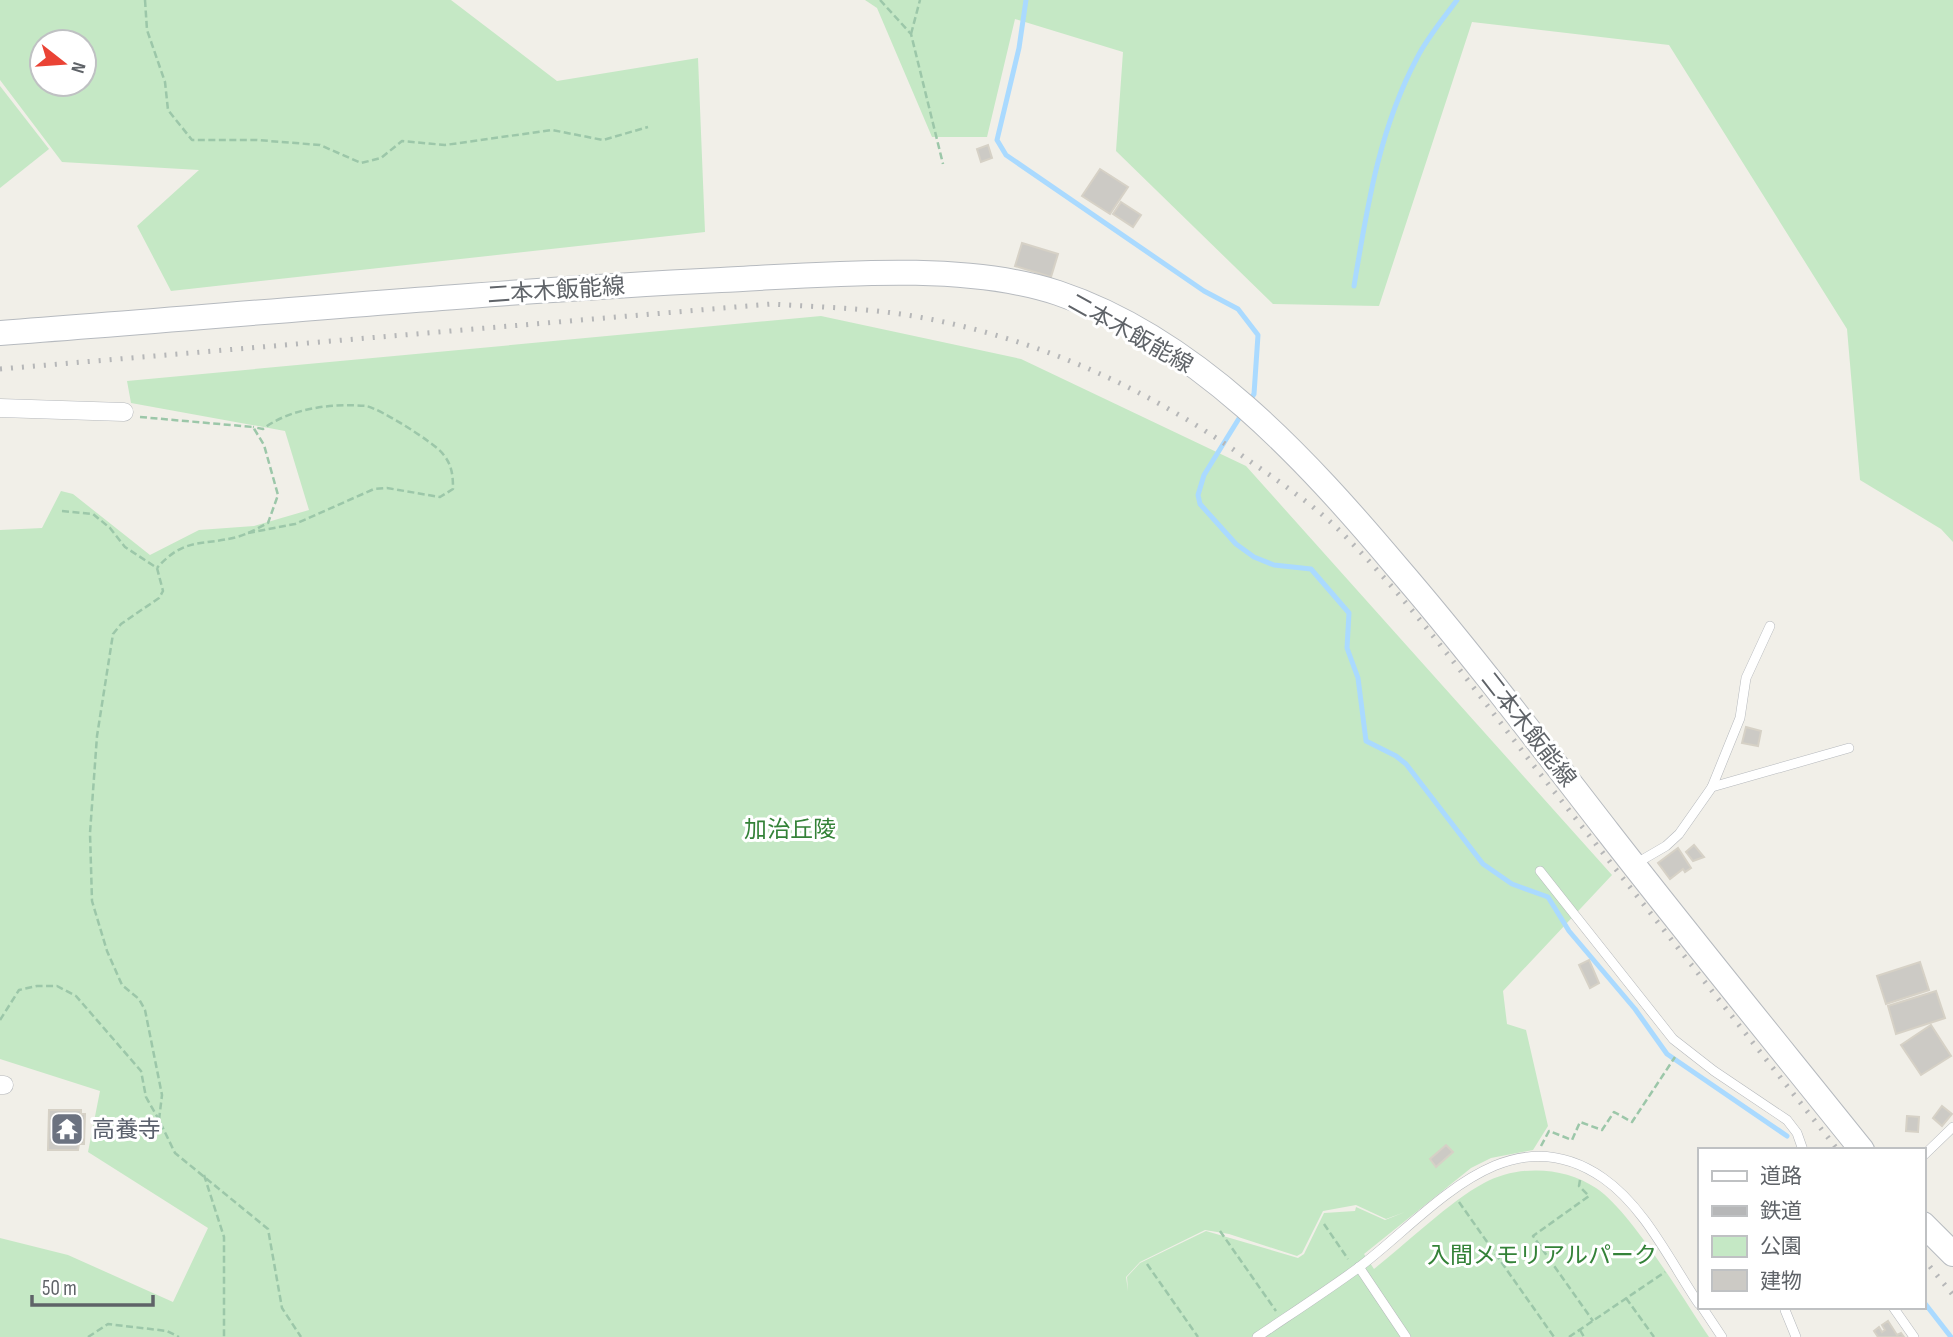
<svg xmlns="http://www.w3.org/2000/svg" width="1953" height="1337" font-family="'Sofia Sans Condensed','Noto Sans JP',sans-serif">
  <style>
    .green { fill: #c5e8c5; fill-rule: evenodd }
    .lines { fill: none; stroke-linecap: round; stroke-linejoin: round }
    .stream { stroke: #aadaff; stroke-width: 5 }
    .building { fill: #cccac5; stroke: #d6d1c6; stroke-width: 2 }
    .lane-casing { stroke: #b5b8bc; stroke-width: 10 }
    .street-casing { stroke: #b5b8bc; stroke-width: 19 }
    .secondary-casing { stroke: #b6babf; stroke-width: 26 }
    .path { stroke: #9cc7a9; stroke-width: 2.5; stroke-dasharray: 7 3.5; stroke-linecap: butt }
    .lane { stroke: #fff; stroke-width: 9 }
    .street { stroke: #fff; stroke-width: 18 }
    .secondary { stroke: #fff; stroke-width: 24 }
    .rail { stroke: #b6b7b8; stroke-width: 5; stroke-dasharray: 2 9; stroke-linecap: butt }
    .labels { text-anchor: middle; stroke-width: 6; stroke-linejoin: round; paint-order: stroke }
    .street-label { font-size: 23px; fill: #5f6368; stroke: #fff }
    .park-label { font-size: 23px; fill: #348238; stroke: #fff }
    .worship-label { font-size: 23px; fill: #5b616d; stroke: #fff; text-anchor: start }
  </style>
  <rect width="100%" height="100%" fill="#f1efe8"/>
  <g class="green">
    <path d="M0,0H451L557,81L698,58L705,232L171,291L137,226L199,170L62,162L0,80ZM84,42V84H42V42Z"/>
    <path d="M865,0H1953V542L1941,529L1860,480L1847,329L1669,45L1472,22L1379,306L1273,304L1116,151L1123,52L1015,19L987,137H932L877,8Z"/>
    <path d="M0,86L49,149L0,188Z"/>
    <path d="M821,316L1021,359L1246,466L1612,875L1503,991L1507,1024L1526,1030L1548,1126L1533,1150L1491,1158L1471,1168L1364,1254L1374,1269C1406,1244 1450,1201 1484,1183C1518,1165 1563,1166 1596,1188C1631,1211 1683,1299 1709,1337H0V1238L68,1255L173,1302L208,1228L88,1152L100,1091L0,1059V530L42,528L61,491L73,494L150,555L199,530L254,526L309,510L285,431L131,403L127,381ZM1356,1205L1386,1219L1405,1212L1385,1220L1356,1207L1355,1211L1324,1213L1304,1254L1298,1258L1206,1231L1140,1263L1127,1277L1128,1291L1126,1277L1140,1262L1205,1230L1229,1234L1297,1256L1302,1253L1323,1211Z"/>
  </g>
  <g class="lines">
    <g class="stream">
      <path d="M1026,0L1019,48L997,140L1006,155L1204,291L1238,309L1258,335L1254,394L1250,400"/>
      <path d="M1354,286C1367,208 1379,129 1417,58C1427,38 1443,19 1457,0"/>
      <path d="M1243,412L1204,475L1198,495L1200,504L1236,544L1254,557L1274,565L1311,569L1349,613L1347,648L1358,678L1366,741L1396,756L1406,764L1483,864L1512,884L1548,897L1569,931L1635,1009L1667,1054L1787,1136"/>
      <path d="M1923,1301L1951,1337"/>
    </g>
  </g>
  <g class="building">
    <path d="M988,145L992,158L981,162L977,149Z"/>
    <path d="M1100,169L1128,187L1110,214L1082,196Z"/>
    <path d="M1121,202L1141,215L1133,227L1113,214Z"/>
    <path d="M1022,243L1058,254L1051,277L1015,266Z"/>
    <path d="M1746,727L1761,731L1758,746L1742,743Z"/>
    <path d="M1694,845L1704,857L1693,861L1686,852Z"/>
    <path d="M1678,848L1691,868L1685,872L1683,869L1670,879L1658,863Z"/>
    <path d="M1589,960L1599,983L1590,988L1579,965Z"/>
    <path d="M1920,962L1929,990L1886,1004L1877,976Z"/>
    <path d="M1936,991L1945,1018L1896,1034L1888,1006Z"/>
    <path d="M1931,1025L1951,1056L1921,1075L1901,1045Z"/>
    <path d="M1942,1106L1952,1114L1942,1126L1933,1118Z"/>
    <path d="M49,1110H81V1114H85L84,1144H79L78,1150H48Z"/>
    <path d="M1907,1116L1919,1117L1918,1132L1906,1131Z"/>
    <path d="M1446,1145L1453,1152L1436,1167L1430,1159Z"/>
    <path d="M1888,1321L1897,1335L1901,1333L1904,1337H1878L1874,1331L1879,1327L1882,1332L1885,1330L1882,1325Z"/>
  </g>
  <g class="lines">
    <defs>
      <g id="lane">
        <path d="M1712,787L1849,748"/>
        <path d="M1635,864L1666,846L1679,834L1712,787L1740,718L1746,678L1770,626"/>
        <path d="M1540,871L1673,1039L1714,1071L1787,1120L1797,1133L1803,1150"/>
        <path d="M1923,1156L1953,1127"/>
        <path d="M1359,1267L1406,1337"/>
        <path d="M1702,1307L1722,1337"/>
        <path d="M1893,1307L1914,1337"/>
        <path d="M1785,1310L1796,1337"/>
        <path d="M1257,1337C1291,1314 1325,1292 1358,1268C1429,1215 1506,1111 1603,1178C1645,1207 1671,1263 1699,1304"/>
      </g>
      <g id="street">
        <path d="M0,408L124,412"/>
        <path d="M0,1085H4"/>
      </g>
      <g id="secondary">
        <path d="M0,333C240,315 480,292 721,280C823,275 962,261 1058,293C1196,339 1306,459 1397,567C1471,653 1539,743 1608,832C1691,939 1777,1044 1862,1150"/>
        <path d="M1923,1224L1953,1254"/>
      </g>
    </defs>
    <use href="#lane" class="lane-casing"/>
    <use href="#street" class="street-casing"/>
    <use href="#secondary" class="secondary-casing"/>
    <g class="path">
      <path d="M145,0L147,30L165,82L168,110L192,140H257L320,145L361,163L381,158L402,141L445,145L552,130L603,140L648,127"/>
      <path d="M880,0L911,34L943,164"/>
      <path d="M911,34L920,0"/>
      <path d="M140,417L253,427L264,445L278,495L268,523C258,528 248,534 237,537C202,546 184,537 157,568"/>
      <path d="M62,511L93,514L110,528L125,547L157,568L163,591L159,598L121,624L113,634L97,736L90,833L92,901L107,951L122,985L139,999L145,1010L162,1095L159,1120L175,1153L268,1229L282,1308L301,1337"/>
      <path d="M248,533L295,524L374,489L387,488L440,497L453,489C453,475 452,465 443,454C435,443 379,408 366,406C333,403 290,408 263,429L253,427"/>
      <path d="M0,1020L19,990L37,986H57L76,996L141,1071L146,1097L159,1120"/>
      <path d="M1541,1146L1549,1131L1572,1140L1580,1122L1602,1130L1614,1112L1632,1122L1675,1057"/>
      <path d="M204,1175L224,1237V1337"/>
      <path d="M1580,1180L1579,1186L1589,1196L1533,1236L1593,1321"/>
      <path d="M1459,1202L1554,1337"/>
      <path d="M1324,1224L1348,1259"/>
      <path d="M1220,1231L1276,1311"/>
      <path d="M1147,1264L1198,1337"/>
      <path d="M1626,1298L1654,1337"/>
      <path d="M1580,1330L1584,1337"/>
      <path d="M88,1337L108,1324L167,1331L179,1337"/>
      <path d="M1569,1337L1665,1272"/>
    </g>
    <use href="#lane" class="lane"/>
    <use href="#street" class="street"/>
    <use href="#secondary" class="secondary"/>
    <g class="rail">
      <path d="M0,369L771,304C818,307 866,308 913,316C1036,337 1150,389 1251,462C1284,485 1318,508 1346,537C1419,611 1481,699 1545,780C1643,903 1740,1027 1838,1150"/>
      <path d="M1923,1258L1953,1295"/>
    </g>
  </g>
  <defs>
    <symbol id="temple-square" viewBox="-11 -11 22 22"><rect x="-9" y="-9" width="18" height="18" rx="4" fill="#6b7280" stroke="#fff"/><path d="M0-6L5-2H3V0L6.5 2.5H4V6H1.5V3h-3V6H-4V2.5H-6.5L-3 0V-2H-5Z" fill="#fff"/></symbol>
  </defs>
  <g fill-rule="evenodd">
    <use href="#temple-square" x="48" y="1110" width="38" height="38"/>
  </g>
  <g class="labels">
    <g class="street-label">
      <text transform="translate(556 290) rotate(-4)" y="8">二本木飯能線</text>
      <text transform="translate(1131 333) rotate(29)" y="8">二本木飯能線</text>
      <text transform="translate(1529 729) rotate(52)" y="8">二本木飯能線</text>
    </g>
    <g class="park-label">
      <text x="790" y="837">加治丘陵</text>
      <text x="1542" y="1263">入間メモリアルパーク</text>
    </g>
    <g class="worship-label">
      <text x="92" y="1137">高養寺</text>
    </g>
  </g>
  <rect x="1698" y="1148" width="228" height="161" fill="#ffffff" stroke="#bfc1c3" stroke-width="2"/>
  <rect x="1712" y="1171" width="35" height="10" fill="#ffffff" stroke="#bfc1c3" stroke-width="2"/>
  <text x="1760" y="1183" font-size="21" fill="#5f6368">道路</text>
  <rect x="1712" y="1206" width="35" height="10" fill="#b6b7b8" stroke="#bfc1c3" stroke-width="2"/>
  <text x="1760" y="1218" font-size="21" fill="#5f6368">鉄道</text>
  <rect x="1712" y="1236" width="35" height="21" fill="#c5e8c5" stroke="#bfc1c3" stroke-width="2"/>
  <text x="1760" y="1253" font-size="21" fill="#5f6368">公園</text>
  <rect x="1712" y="1270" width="35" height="21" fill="#cccac5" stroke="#bfc1c3" stroke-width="2"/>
  <text x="1760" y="1288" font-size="21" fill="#5f6368">建物</text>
  <g transform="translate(63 63) rotate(107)"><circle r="33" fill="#ffffff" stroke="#bfc1c3" stroke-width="2"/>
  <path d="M0-5L12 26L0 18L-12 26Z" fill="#ea4335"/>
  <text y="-10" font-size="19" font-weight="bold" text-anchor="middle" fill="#5f6368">N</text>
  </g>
  <path d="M32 1295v10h121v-10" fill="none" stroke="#5f6368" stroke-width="3.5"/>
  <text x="42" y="1295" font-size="21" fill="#5f6368" stroke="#ffffff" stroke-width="5" paint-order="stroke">50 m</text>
</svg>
